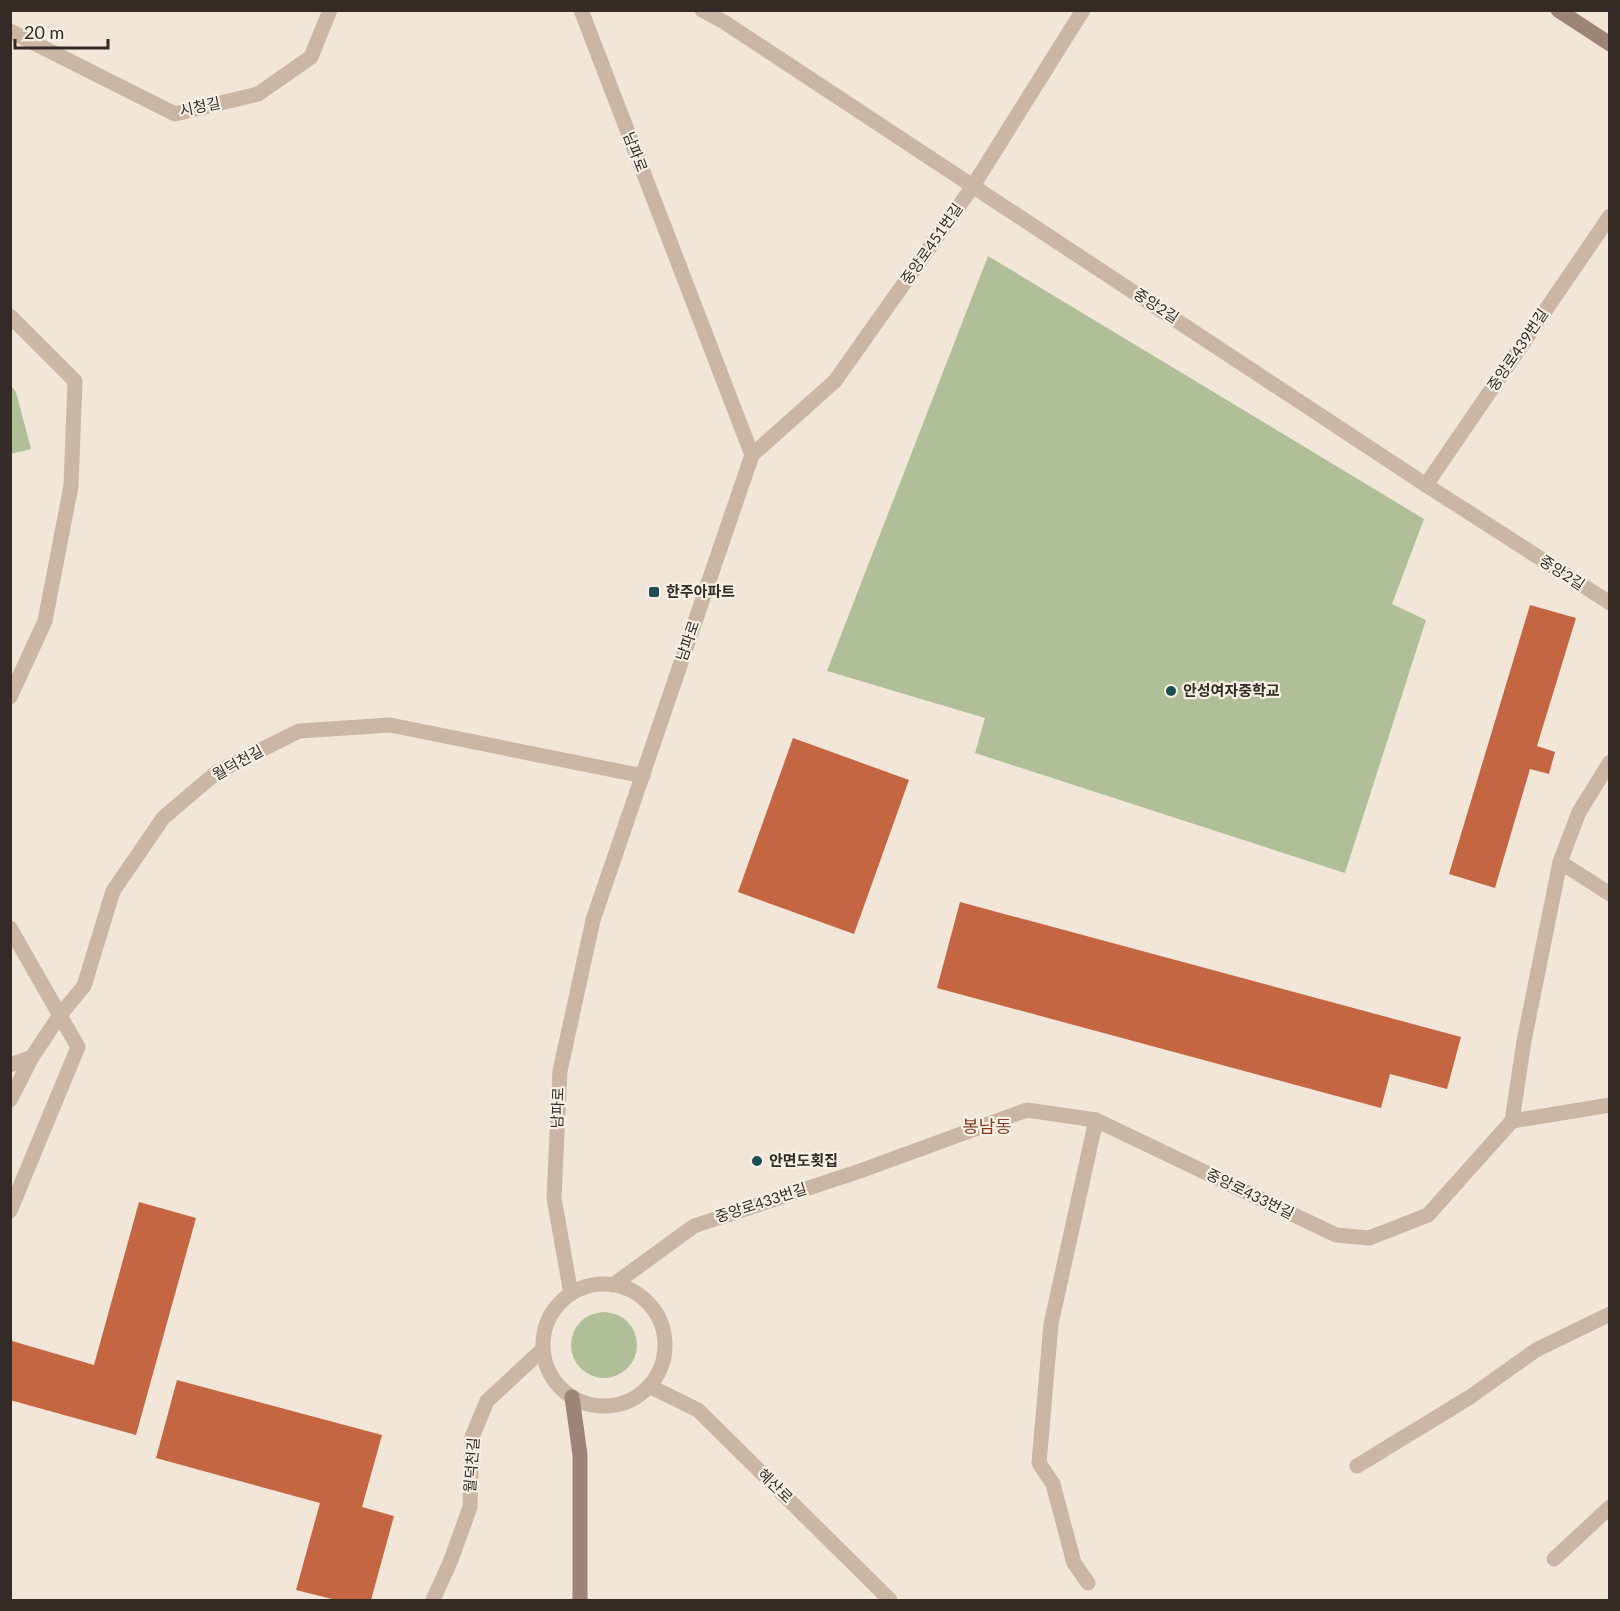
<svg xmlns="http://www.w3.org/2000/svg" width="1620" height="1611" font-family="Lato,'Noto Sans KR',sans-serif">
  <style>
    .green { fill: #b1bf99 }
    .building { fill: #c56642 }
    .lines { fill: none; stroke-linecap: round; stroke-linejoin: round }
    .lane { stroke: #c9b6a4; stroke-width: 15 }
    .street { stroke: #c9b6a4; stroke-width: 15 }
    .secondary { stroke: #9c8576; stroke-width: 15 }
    .poi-dot { fill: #1c4f55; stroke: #f9f0e4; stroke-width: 2 }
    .labels { text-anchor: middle; stroke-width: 4.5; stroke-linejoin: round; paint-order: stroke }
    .street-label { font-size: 15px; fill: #342b26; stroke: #f9f0e4 }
    .poi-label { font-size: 15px; font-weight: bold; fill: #342b26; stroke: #f9f0e4; text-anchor: start }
    .quarter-label { font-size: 18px; fill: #823b20; stroke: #f9f0e4 }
  </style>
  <rect width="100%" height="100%" fill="#f1e6d8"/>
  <g class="green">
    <path d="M988,256L1424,519L1392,604L1426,620L1345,873L975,753L985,718L827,671Z"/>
    <path d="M10,384L16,392L31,449L11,454Z"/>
    <circle cx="604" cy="1345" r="33"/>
  </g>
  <g class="building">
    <path d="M1530,605L1576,618L1537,746L1555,752L1549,774L1530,769L1495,888L1449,874Z"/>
    <path d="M793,738L909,780L854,934L738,892Z"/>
    <path d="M960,902L1461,1037L1447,1089L1390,1074L1381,1108L937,988Z"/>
    <path d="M139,1202L196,1218L136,1435L10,1400L12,1341L94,1365Z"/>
    <path d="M177,1380L382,1435L362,1507L394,1516L371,1600H336L296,1590L320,1503L156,1458Z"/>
  </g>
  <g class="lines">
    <g class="lane">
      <path d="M10,316L75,381L71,486L45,621L10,697"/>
      <path d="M10,928L78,1047L10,1211"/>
      <path d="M1088,1583L1074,1563L1053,1484L1039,1463L1051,1324L1096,1120"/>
    </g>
    <g class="street">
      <path d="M702,10L724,22L1426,485L1610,603"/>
      <path d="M10,31L175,114L258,94L311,57L330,10"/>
      <path d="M752,455L835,381L973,186L1083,10"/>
      <path d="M1426,485L1610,216"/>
      <path d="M1560,862L1610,894"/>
      <path d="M10,1065L32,1057"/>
      <path d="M10,1100L32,1057L60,1015L84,986L113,891L163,818L217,772L299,731L390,725L643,776"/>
      <path d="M1512,1121L1610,1105"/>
      <circle cx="604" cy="1345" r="61"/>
      <path d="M613,1285L694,1226L860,1171L1027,1110L1096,1120L1336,1235L1369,1238L1428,1215L1512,1121L1524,1041L1560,862L1579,812L1610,762"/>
      <path d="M571,1294L554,1198L560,1071L593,920L752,455L581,10"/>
      <path d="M649,1386L698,1410L890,1600"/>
      <path d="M1357,1466L1470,1397L1536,1350L1610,1314"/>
      <path d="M1554,1559L1610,1507"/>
      <path d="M433,1600L451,1560L470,1507L472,1437L487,1401L542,1350"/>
    </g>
    <g class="secondary">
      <path d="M1558,10L1610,44"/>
      <path d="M572,1397L580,1455V1600"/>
    </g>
  </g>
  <g class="poi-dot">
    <rect x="648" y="586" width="12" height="12" rx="3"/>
    <circle cx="1171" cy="691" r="6"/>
    <circle cx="757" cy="1161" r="6"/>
  </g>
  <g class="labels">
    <g class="street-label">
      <text transform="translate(200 107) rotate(-12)" y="5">시청길</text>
      <text transform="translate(635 152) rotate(69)" y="5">남파로</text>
      <text transform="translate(932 244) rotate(-55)" y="5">중앙로451번길</text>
      <text transform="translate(1156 306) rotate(33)" y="5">중앙2길</text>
      <text transform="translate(1518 350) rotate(-56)" y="5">중앙로439번길</text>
      <text transform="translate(1562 573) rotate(33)" y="5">중앙2길</text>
      <text transform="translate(688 641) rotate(-71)" y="5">남파로</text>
      <text transform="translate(238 763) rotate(-29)" y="5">월덕천길</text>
      <text transform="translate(558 1108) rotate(-88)" y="5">남파로</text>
      <text transform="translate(1250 1194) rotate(26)" y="5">중앙로433번길</text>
      <text transform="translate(761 1203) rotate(-18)" y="5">중앙로433번길</text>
      <text transform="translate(472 1465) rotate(-86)" y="5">월덕천길</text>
      <text transform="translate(775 1486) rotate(44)" y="5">혜산로</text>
    </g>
    <g class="poi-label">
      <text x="666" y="597">한주아파트</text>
      <text x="1183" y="696">안성여자중학교</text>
      <text x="769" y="1166">안면도횟집</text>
    </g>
    <g class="quarter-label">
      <text x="987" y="1133">봉남동</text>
    </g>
  </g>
  <rect width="1620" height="1611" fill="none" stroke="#342b26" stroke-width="24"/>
  <path d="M15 39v9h93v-9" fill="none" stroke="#342b26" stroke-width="3"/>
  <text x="24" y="39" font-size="18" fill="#342b26" stroke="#f9f0e4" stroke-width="4.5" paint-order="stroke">20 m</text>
</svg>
